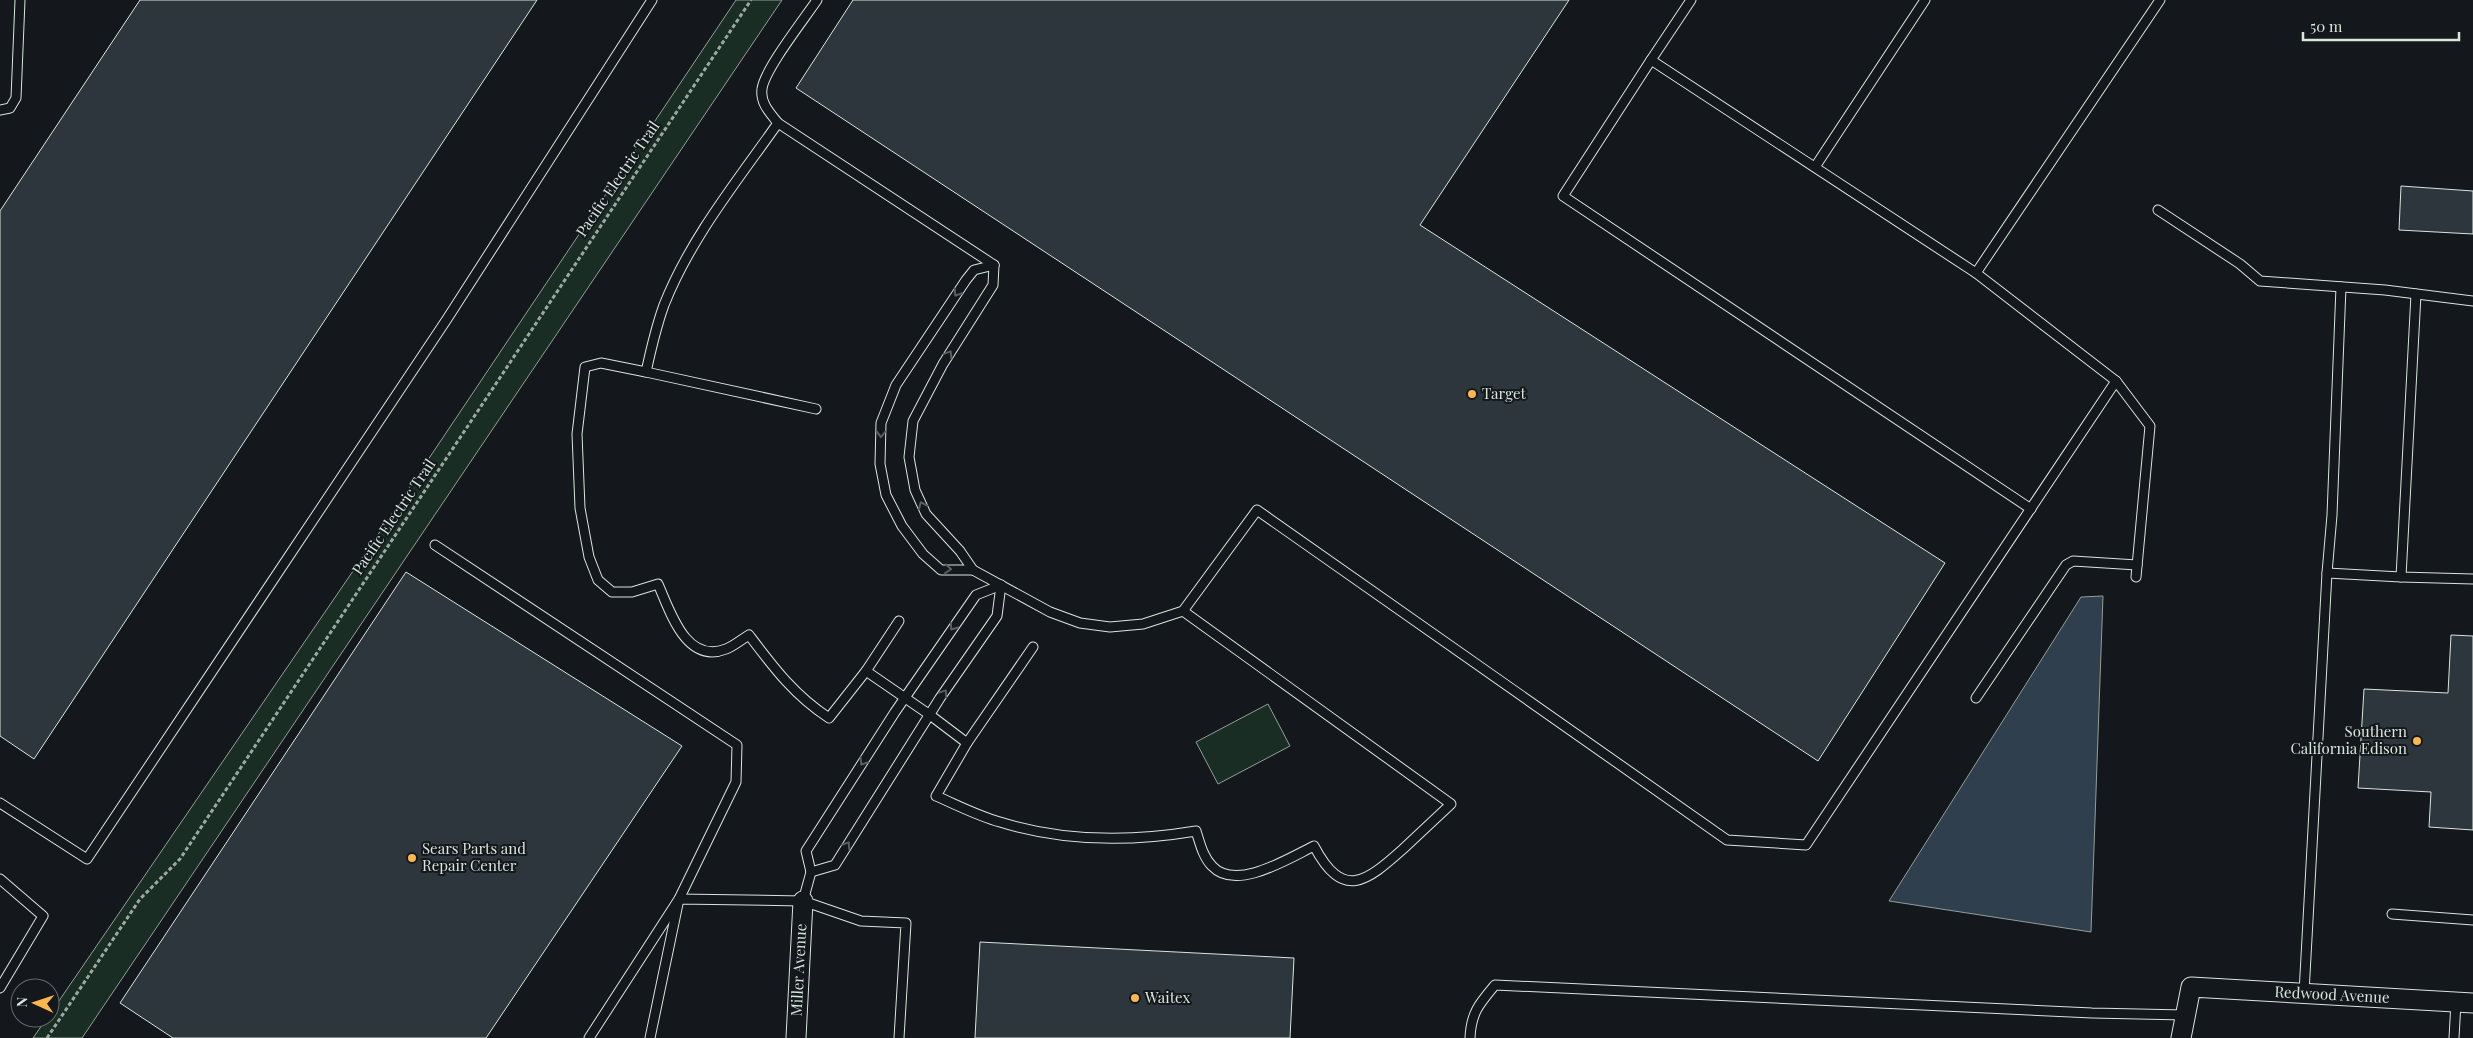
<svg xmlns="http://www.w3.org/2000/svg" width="2473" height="1038" font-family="'Playfair Display',serif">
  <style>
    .green { fill: #1a2d24; stroke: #939e99 }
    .water { fill: #2f3f4d; stroke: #939e99 }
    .building { fill: #2c363c; stroke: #d8e6dc }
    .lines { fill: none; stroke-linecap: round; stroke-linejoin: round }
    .service-casing { stroke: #d8e6dc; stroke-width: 11 }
    .minor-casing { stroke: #d8e6dc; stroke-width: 21 }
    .path { stroke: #9da8a2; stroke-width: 3; stroke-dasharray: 4 2.5; stroke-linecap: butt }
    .service { stroke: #14181c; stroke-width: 9 }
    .minor { stroke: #14181c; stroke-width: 19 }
    .oneway { stroke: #59605f }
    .poi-dot { fill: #ffb74d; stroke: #14181c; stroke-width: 2 }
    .labels { text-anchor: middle; stroke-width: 4; stroke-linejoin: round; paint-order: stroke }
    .street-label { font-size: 15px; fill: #d8e6dc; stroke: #14181c }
    .poi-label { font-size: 15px; fill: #d8e6dc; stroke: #14181c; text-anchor: start }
  </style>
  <rect width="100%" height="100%" fill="#14181c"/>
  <g class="green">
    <path d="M736,0H782L82,1038H33L47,1018H50V1014L377,536Z"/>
    <path d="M1268,704L1290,746L1218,784L1196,742Z"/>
  </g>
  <path class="water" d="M2103,596L2091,932L1889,901L2081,597Z"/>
  <g class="building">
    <path d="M140,0H537L34,759L0,736V211Z"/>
    <path d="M853,0H1569L1420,225L1945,563L1818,761L796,88Z"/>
    <path d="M2401,186L2473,191V234L2399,230Z"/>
    <path d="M406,572L682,746L486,1038H173L120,1003Z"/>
    <path d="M2451,635L2473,636V830L2429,827L2431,792L2358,788L2364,689L2448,693Z"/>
    <path d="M980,942L1294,958L1290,1038H975Z"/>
  </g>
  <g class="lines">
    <defs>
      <g id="service">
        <path d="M817,0C805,18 764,70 762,89C760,103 770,113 778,123L994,265"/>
        <path d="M1691,0L1651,60L1976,273"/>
        <path d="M1651,60L1563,196L2031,509"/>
        <path d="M0,110L10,108L16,98L20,0"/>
        <path d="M778,123C737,181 690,239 664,305C656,327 651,349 646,372L601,363L585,367L577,434L580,508L589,557L598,580L612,592H632L658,584C670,611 686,665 726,649C734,646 742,639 749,635C774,668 794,695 829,718L866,671L930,715L967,743L936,796C957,805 978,816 1000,822C1064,842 1130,842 1196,831C1200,843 1203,857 1212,866C1236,892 1289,858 1314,846C1343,901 1366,882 1403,849C1419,834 1435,819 1451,804L1183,611"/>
        <path d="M1815,167L1925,0"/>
        <path d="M2158,210L2240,264L2260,281L2385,290L2473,301"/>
        <path d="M994,265L974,270L966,280L896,385L881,423L880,464L886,495L902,526L923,554L941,570H973L1050,612L1080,623L1110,627L1143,624L1183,611L1257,510L1727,840L1806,845L2116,381L1976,273L2160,0"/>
        <path d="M2416,294L2401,577L2473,579"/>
        <path d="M646,372L816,409"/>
        <path d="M2116,381L2150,426L2136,577"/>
        <path d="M435,545L737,745L736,782L679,899L650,1038"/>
        <path d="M973,570L960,551L926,514L915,490L909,457L913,421L943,364L993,285L994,265"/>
        <path d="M2327,573L2401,577"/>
        <path d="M866,671L899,621"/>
        <path d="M1976,698L2066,565L2073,561L2137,565"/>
        <path d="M967,743L1033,647"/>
        <path d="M0,803L87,859L447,319L652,0"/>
        <path d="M811,872L835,865L940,698L997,616L1001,585"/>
        <path d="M0,879L43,916L0,988"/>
        <path d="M803,901L811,872L806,851L895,712L976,595L1001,585"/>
        <path d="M2392,914L2473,920"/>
        <path d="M2304,993L2327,573L2332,515L2341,287"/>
        <path d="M589,1038L679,899L803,901L861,921L906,923L899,1038"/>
        <path d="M1470,1038C1471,1013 1479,1004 1495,985L2092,1013L2185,1015"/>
        <path d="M2454,1038L2456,1002"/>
      </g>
      <g id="minor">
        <path d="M796,1038L803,901"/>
        <path d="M2181,1038L2191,987L2473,1003"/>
      </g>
    </defs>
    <use href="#service" class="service-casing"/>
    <use href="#minor" class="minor-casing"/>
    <path class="path" d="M47,1038L140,899L180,859L751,0"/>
    <use href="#service" class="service"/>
    <use href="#minor" class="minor"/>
  </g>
  <defs><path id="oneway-chevron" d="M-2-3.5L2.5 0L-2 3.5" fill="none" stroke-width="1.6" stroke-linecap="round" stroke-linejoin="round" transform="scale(1.25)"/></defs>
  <g class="oneway">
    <use href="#oneway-chevron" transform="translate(957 293) rotate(123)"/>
    <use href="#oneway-chevron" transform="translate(949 354) rotate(-59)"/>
    <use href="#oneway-chevron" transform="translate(881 434) rotate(92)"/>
    <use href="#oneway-chevron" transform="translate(922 505) rotate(-114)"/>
    <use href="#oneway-chevron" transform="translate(948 569) rotate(5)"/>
    <use href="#oneway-chevron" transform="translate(953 627) rotate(125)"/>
    <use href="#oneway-chevron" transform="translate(944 693) rotate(-56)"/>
    <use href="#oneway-chevron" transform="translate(863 762) rotate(122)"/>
    <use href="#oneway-chevron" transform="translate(847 845) rotate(-57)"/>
  </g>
  <g class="poi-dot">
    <circle cx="1472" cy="394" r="5"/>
    <circle cx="2417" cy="741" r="5"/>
    <circle cx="412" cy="858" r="5"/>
    <circle cx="1135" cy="998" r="5"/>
  </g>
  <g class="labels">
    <g class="street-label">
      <text transform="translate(618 179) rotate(-56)" y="5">Pacific Electric Trail</text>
      <text transform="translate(394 517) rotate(-56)" y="5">Pacific Electric Trail</text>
      <text transform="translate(799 970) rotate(-87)" y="5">Miller Avenue</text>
      <text transform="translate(2332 995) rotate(3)" y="5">Redwood Avenue</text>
    </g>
    <g class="poi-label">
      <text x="1482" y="399">Target</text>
      <text x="2407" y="737" text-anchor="end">Southern<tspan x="2407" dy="17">California Edison</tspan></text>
      <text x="422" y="854">Sears Parts and<tspan x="422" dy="17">Repair Center</tspan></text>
      <text x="1145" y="1003">Waitex</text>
    </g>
  </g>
  <g transform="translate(35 1003) rotate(273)"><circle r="24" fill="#14181c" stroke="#626a69"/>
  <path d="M0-4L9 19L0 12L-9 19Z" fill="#ffb74d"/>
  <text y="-8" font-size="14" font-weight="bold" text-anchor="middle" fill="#d8e6dc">N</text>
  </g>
  <path d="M2303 32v8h156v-8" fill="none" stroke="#d8e6dc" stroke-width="2.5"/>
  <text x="2310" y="32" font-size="15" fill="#d8e6dc" stroke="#14181c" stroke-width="4" paint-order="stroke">50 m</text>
</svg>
